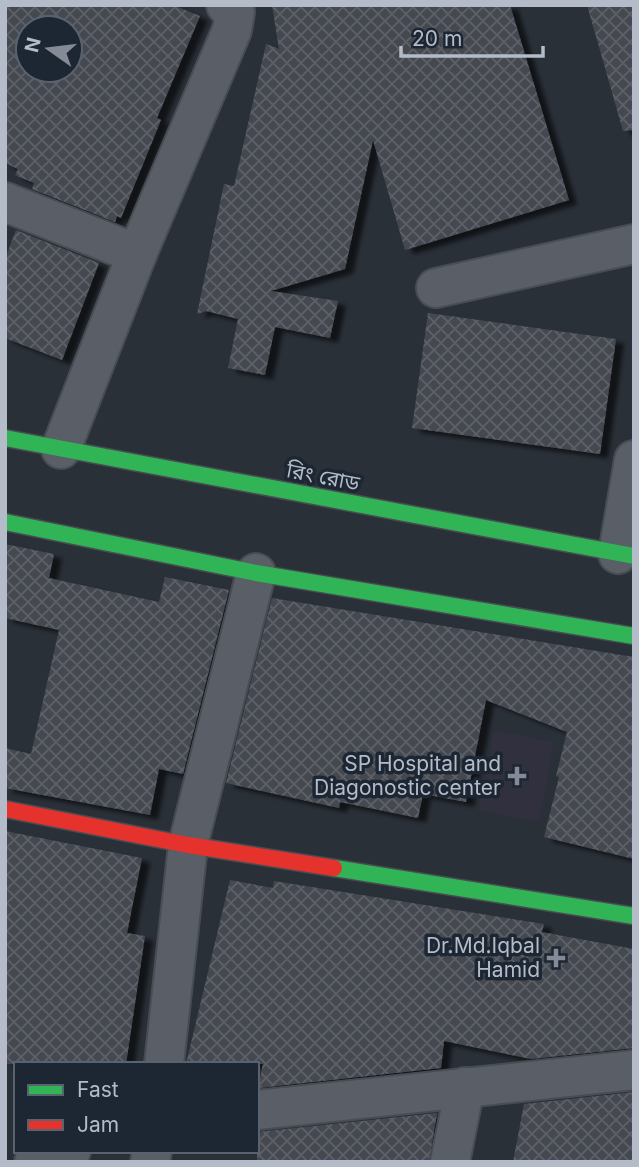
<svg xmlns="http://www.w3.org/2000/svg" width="639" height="1167" font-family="Inter,'Noto Sans Bengali',sans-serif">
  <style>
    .medical { fill: #31303e }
    .building { fill: url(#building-cross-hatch); fill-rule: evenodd; filter: url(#shadow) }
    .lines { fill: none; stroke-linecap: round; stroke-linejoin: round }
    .street-casing { stroke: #484c53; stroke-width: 42 }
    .fast-casing { stroke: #484c53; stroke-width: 19 }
    .jam-casing { stroke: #484c53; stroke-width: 19 }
    .street { stroke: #5a5e66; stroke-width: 38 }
    .fast { stroke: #30b455; stroke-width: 16 }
    .jam { stroke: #e5322d; stroke-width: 16 }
    .poi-dot { fill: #848b96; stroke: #1d2633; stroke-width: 2.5 }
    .labels { text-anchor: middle; stroke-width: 7; stroke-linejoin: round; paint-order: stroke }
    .street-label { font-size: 21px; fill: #b4bcc9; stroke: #1d2633 }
    .poi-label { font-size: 21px; fill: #b4bcc9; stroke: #1d2633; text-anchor: end }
  </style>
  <defs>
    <pattern id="building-cross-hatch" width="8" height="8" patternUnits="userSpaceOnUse" patternTransform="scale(1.75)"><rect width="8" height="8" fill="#444950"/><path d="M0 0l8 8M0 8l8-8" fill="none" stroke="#5d6168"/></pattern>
    <filter id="shadow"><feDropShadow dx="8" dy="4.5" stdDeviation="2" flood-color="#0009"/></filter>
  </defs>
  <rect width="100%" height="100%" fill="#2a3038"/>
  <path class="medical" d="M494,731L554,742L539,822L479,810Z"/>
  <g class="building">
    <path d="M5,5H173L200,16L157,118L161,120L121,218L117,216L115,222L32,189L34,183L15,175L18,169L5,163ZM28,28H70V70H28Z"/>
    <path d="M272,5H510L569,200L405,250L373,140L345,269L271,291L338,301L330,338L275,327L265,375L228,368L238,319L206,311L197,314L224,184L234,186L266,44L279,49Z"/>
    <path d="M587,5H634V130L623,131Z"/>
    <path d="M16,230L99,263L62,360L5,338V259Z"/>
    <path d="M428,313L616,339L600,454L412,428Z"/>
    <path d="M5,544L54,554L49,578L159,602L165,577L229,590L183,774L159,769L150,815L5,788V748L31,754L59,630L5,618Z"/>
    <path d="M272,598L634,657V859L544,837L559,777L556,776L567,732L486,700L466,802L423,794L418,818L340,802L339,808L226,783Z"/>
    <path d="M5,831L142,858L127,933L145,936L126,1064H5Z"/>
    <path d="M230,880L273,888L274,881L544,924L542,932L634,949V1048L531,1059L444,1041L441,1068L258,1088L263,1064H186Z"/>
    <path d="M634,1092V1162H513L524,1104Z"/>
    <path d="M437,1113L429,1162H257V1132Z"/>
  </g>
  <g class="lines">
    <defs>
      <g id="street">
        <path d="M5,202L137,254"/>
        <path d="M436,288L634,244"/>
        <path d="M61,449L137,254L232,30L235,12L226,5"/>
        <path d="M618,554L634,460"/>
        <path d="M164,1064L188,845L256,573"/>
        <path d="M257,1110L634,1070"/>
        <path d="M34,1162L71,1151"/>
        <path d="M150,1162L152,1151"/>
        <path d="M450,1162L465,1087"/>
      </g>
      <g id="fast">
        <path d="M5,438L634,556"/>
        <path d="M5,522L256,573L634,636"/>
        <path d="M334,868L634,916"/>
      </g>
      <path id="jam" d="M5,809L188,845L334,868"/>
    </defs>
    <use href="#street" class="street-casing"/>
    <use href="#fast" class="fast-casing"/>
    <use href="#jam" class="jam-casing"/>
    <use href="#street" class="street"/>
    <use href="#fast" class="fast"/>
    <use href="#jam" class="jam"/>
  </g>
  <g class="poi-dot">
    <path d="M513.5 765.5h7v7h7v7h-7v7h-7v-7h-7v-7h7z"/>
    <path d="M552.5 947.5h7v7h7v7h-7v7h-7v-7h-7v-7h7z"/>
  </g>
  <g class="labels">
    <g class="street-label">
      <text transform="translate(323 477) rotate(11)" y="7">রিং রোড</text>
    </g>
    <g class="poi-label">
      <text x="501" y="771">SP Hospital and<tspan x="501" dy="24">Diagonostic center</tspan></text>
      <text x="540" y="953">Dr.Md.Iqbal<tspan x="540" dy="24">Hamid</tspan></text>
    </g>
  </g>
  <rect width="639" height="1167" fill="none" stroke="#b4bcc9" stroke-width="14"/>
  <rect x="14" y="1062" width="245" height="91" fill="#1d2633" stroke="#59626f" stroke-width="2"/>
  <rect x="28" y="1085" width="35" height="10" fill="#30b455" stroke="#59626f" stroke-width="2"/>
  <text x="77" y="1097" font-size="21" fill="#b4bcc9">Fast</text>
  <rect x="28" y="1120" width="35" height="10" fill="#e5322d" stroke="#59626f" stroke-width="2"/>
  <text x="77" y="1132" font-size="21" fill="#b4bcc9">Jam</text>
  <g transform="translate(49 49) rotate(284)"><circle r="33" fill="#1d2633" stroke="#59626f" stroke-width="2"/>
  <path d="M0-5L12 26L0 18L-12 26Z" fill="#848b96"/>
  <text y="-10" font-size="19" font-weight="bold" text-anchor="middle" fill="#b4bcc9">N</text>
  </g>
  <path d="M401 46v10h142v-10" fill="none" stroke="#b4bcc9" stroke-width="3.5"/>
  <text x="412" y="46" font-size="21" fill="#b4bcc9" stroke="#1d2633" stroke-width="5" paint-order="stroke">20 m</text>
</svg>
